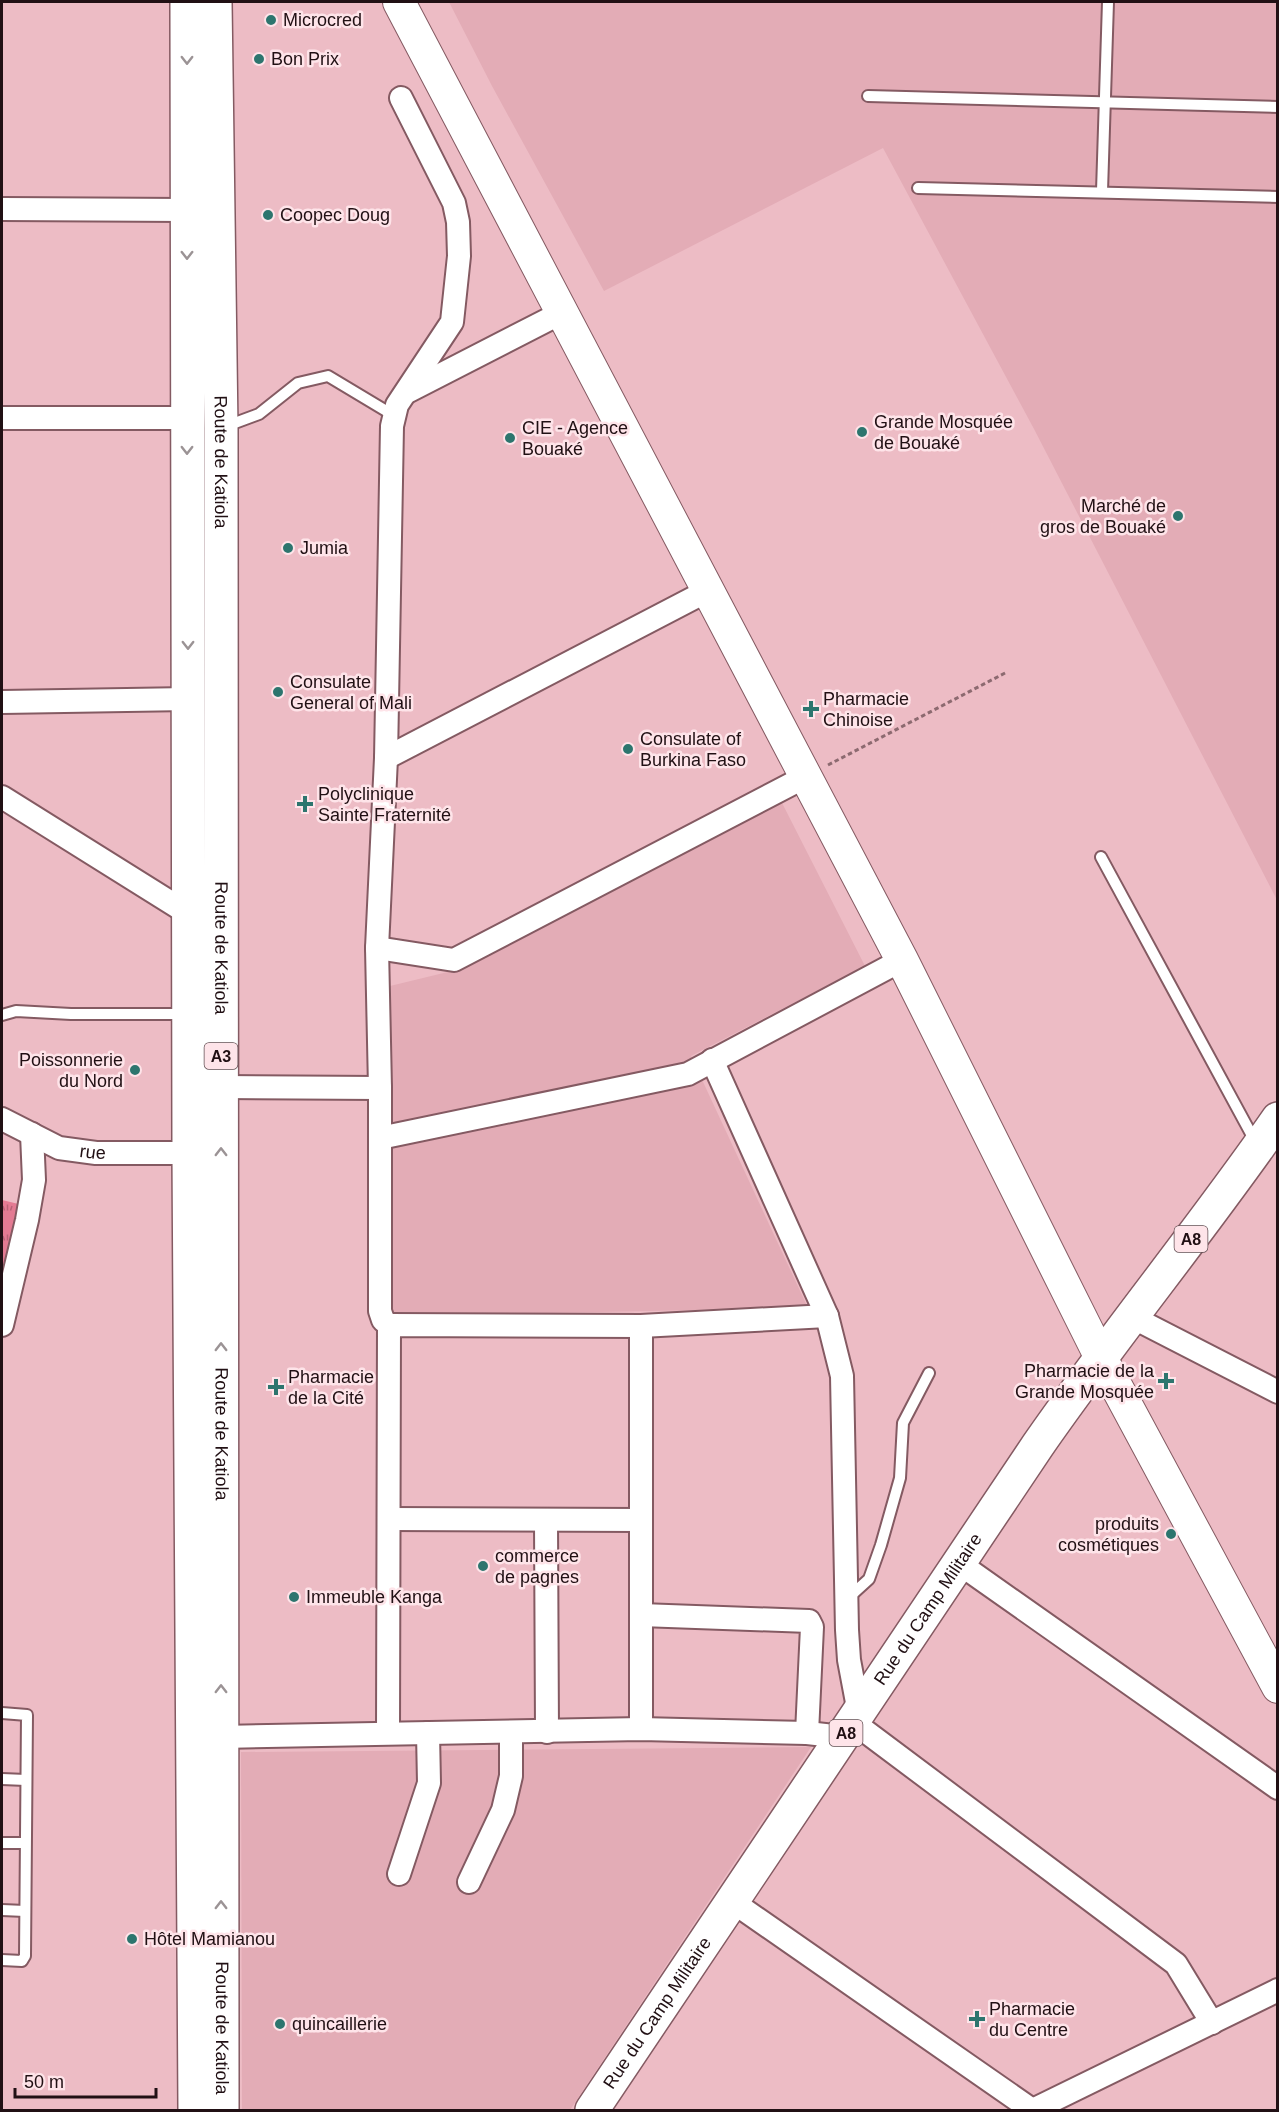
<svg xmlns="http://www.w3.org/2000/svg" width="1279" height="2112" font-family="Helvetica,sans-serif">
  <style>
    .built { fill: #e3acb6 }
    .grass { fill: url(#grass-tufts) }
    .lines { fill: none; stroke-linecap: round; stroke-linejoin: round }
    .lane-casing { stroke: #845a62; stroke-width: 14 }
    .street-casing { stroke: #845a62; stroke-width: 26 }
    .secondary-casing { stroke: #845a62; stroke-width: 34 }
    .primary-casing { stroke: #845a62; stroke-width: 36 }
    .highway-casing { stroke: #845a62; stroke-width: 36 }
    .path { stroke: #8c6a70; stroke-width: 3; stroke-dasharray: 4.5 3; stroke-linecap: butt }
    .lane { stroke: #fff; stroke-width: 10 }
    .street { stroke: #fff; stroke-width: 22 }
    .secondary { stroke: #fff; stroke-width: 32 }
    .primary { stroke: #fff; stroke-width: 33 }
    .highway { stroke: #fff; stroke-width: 33 }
    .oneway { stroke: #9b9395 }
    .poi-dot { fill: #2d756e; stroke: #fee4e9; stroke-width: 2 }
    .labels { text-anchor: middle; stroke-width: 5; stroke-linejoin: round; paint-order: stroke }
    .shield { fill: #fee4e9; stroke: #635054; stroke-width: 1.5 }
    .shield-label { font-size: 16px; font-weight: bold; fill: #211014 }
    .poi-label { font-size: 18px; fill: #211014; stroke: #fee4e9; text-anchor: start }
    .street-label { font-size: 18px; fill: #211014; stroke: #fee4e9 }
  </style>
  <defs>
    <pattern id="grass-tufts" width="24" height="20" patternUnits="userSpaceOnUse" patternTransform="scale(1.5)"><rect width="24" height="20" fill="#e37b93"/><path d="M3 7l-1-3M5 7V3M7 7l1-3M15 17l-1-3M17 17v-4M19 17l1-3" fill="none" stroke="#b86377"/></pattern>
  </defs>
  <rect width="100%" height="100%" fill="#edbcc5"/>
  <g class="built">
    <path d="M449,2H1277V900L1034,429L883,148L604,291L492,86Z"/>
    <path d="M780,799L865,966L691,1056L808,1308L386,1316L380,980H389L390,986L460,969Z"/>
    <path d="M811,1747L570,2110H242L241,1752Z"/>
  </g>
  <path class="grass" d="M2,1200L31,1207L2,1298Z"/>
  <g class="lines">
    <defs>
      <g id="lane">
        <path d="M868,96L1278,107"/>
        <path d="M918,188L1278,197"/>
        <path d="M1102,191L1108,2"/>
        <path d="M224,427L259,414L298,383L328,376L393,415"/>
        <path d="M1101,857L1255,1141"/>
        <path d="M2,1015L16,1011L71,1014H187"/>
        <path d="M847,1599L869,1579L881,1545L900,1478L903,1423L929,1373"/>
        <path d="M2,1713L27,1715L25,1956L22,1961L2,1960"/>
        <path d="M2,1779L26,1780"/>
        <path d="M2,1843H25"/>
        <path d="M2,1910L25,1911"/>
      </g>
      <g id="street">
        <path d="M2,209L186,210"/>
        <path d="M409,391L561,313"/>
        <path d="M2,418H187"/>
        <path d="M2,702L189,699"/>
        <path d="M386,758L707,591"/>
        <path d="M2,797L189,914"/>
        <path d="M377,948L454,960L805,777"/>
        <path d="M712,1060L827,1316L842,1376L847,1630L849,1660L859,1713"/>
        <path d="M221,1087L380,1088L377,948L386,758L392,426L397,405L452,322L459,256L458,222L454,203L401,98"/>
        <path d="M380,1088V1311L383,1320L389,1325"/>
        <path id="s1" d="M2,1119L59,1148L96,1153H189"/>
        <path d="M380,1138L688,1074L902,960"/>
        <path d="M1132,1317L1278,1392"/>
        <path d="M2,1325L27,1220L34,1180L32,1134"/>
        <path d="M389,1519L641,1520"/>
        <path d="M546,1520L547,1732"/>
        <path d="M960,1564L1278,1788"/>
        <path d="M641,1615L809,1621L812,1627L807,1733"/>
        <path d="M853,1722L1176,1964L1212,2023"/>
        <path d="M641,1729V1326"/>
        <path d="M388,1733L389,1325L641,1326L827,1316"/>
        <path d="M221,1737L641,1729L807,1733L843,1737"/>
        <path d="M399,1874L429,1783L428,1733"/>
        <path d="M469,1882L503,1810L511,1776V1732"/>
        <path d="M733,1902L1032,2110"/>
        <path d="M1033,2110L1278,1990"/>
      </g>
      <path id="secondary" d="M399,2L902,960L1100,1356L1278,1687"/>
      <g id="primary">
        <path id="s2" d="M592,2110L1038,1445C1115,1334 1201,1230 1278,1119"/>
      </g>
      <g id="highway">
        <path d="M187,2L189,1153L195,2110"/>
        <path id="s3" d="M215,2L221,428L222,2110"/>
      </g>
    </defs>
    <use href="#lane" class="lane-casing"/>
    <use href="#street" class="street-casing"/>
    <use href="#secondary" class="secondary-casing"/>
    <use href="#primary" class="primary-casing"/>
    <use href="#highway" class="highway-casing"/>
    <path class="path" d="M828,765L1007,672"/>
    <use href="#lane" class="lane"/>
    <use href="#street" class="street"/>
    <use href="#secondary" class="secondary"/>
    <use href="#primary" class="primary"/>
    <use href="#highway" class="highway"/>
  </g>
  <defs><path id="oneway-chevron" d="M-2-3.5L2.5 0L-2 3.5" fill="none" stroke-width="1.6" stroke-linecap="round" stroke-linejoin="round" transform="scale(1.5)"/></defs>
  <g class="oneway">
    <use href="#oneway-chevron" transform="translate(187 60) rotate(90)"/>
    <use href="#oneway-chevron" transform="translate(187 255) rotate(90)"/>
    <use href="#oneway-chevron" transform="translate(187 450) rotate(90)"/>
    <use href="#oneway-chevron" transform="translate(188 645) rotate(90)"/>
    <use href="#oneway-chevron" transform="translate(221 1152) rotate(-90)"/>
    <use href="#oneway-chevron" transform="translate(221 1347) rotate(-90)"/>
    <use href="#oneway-chevron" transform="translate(221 1689) rotate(-90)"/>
    <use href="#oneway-chevron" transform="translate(221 1905) rotate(-90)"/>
  </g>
  <g class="poi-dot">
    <circle cx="271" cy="20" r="6"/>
    <circle cx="259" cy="59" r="6"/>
    <circle cx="268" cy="215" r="6"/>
    <circle cx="862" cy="432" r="6"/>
    <circle cx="510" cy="438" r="6"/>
    <circle cx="1178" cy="516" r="6"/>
    <circle cx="288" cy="548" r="6"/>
    <circle cx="278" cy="692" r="6"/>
    <path d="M808 700h6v6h6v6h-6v6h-6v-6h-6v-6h6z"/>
    <circle cx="628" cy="749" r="6"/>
    <path d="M302 795h6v6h6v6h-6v6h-6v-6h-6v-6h6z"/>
    <circle cx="135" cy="1070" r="6"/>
    <path d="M1163 1372h6v6h6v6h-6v6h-6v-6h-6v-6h6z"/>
    <path d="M273 1378h6v6h6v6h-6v6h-6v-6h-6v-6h6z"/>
    <circle cx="1171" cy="1534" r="6"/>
    <circle cx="483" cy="1566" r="6"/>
    <circle cx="294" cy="1597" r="6"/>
    <circle cx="132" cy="1939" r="6"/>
    <path d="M974 2010h6v6h6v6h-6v6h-6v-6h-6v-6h6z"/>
    <circle cx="280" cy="2024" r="6"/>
  </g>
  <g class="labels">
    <g class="shield">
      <rect x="204.5" y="1043" width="33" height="26" rx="4.5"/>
      <rect x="1174.5" y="1226" width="33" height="26" rx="4.5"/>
      <rect x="829.5" y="1720" width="33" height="26" rx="4.5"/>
    </g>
    <g class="shield-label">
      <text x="221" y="1062">A3</text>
      <text x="1191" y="1245">A8</text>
      <text x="846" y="1739">A8</text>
    </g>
    <g class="poi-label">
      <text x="283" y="26">Microcred</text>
      <text x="271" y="65">Bon Prix</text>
      <text x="280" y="221">Coopec Doug</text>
      <text x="874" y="428">Grande Mosquée<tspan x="874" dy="21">de Bouaké</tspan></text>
      <text x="522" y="434">CIE - Agence<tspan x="522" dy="21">Bouaké</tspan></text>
      <text x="1166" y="512" text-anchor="end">Marché de<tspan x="1166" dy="21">gros de Bouaké</tspan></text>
      <text x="300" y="554">Jumia</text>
      <text x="290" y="688">Consulate<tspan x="290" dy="21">General of Mali</tspan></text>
      <text x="823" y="705">Pharmacie<tspan x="823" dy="21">Chinoise</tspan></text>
      <text x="640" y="745">Consulate of<tspan x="640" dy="21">Burkina Faso</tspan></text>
      <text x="318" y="800">Polyclinique<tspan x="318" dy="21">Sainte Fraternité</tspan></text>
      <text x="123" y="1066" text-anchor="end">Poissonnerie<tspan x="123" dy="21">du Nord</tspan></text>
      <text x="1154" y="1377" text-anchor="end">Pharmacie de la<tspan x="1154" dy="21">Grande Mosquée</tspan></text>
      <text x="288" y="1383">Pharmacie<tspan x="288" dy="21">de la Cité</tspan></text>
      <text x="1159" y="1530" text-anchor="end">produits<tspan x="1159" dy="21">cosmétiques</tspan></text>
      <text x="495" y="1562">commerce<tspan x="495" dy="21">de pagnes</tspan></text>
      <text x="306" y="1603">Immeuble Kanga</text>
      <text x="144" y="1945">Hôtel Mamianou</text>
      <text x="989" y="2015">Pharmacie<tspan x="989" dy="21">du Centre</tspan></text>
      <text x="292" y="2030">quincaillerie</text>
    </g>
    <g class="street-label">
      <text dy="6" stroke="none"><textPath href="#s3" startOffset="460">Route de Katiola</textPath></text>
      <text dy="6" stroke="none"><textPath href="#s3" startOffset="946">Route de Katiola</textPath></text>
      <text dy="6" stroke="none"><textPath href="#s1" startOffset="98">rue</textPath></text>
      <text dy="6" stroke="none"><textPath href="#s3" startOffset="1432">Route de Katiola</textPath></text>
      <text dy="6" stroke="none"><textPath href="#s2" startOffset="603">Rue du Camp Militaire</textPath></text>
      <text dy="6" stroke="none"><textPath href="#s2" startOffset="117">Rue du Camp Militaire</textPath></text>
      <text dy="6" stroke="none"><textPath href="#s3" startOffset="2026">Route de Katiola</textPath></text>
    </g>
  </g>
  <rect width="1279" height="2112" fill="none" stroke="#211014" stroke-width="6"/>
  <path d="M15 2088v9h141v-9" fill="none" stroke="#211014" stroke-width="3"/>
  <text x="24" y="2088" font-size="18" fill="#211014" stroke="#fee4e9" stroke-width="4.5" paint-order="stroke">50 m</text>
</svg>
